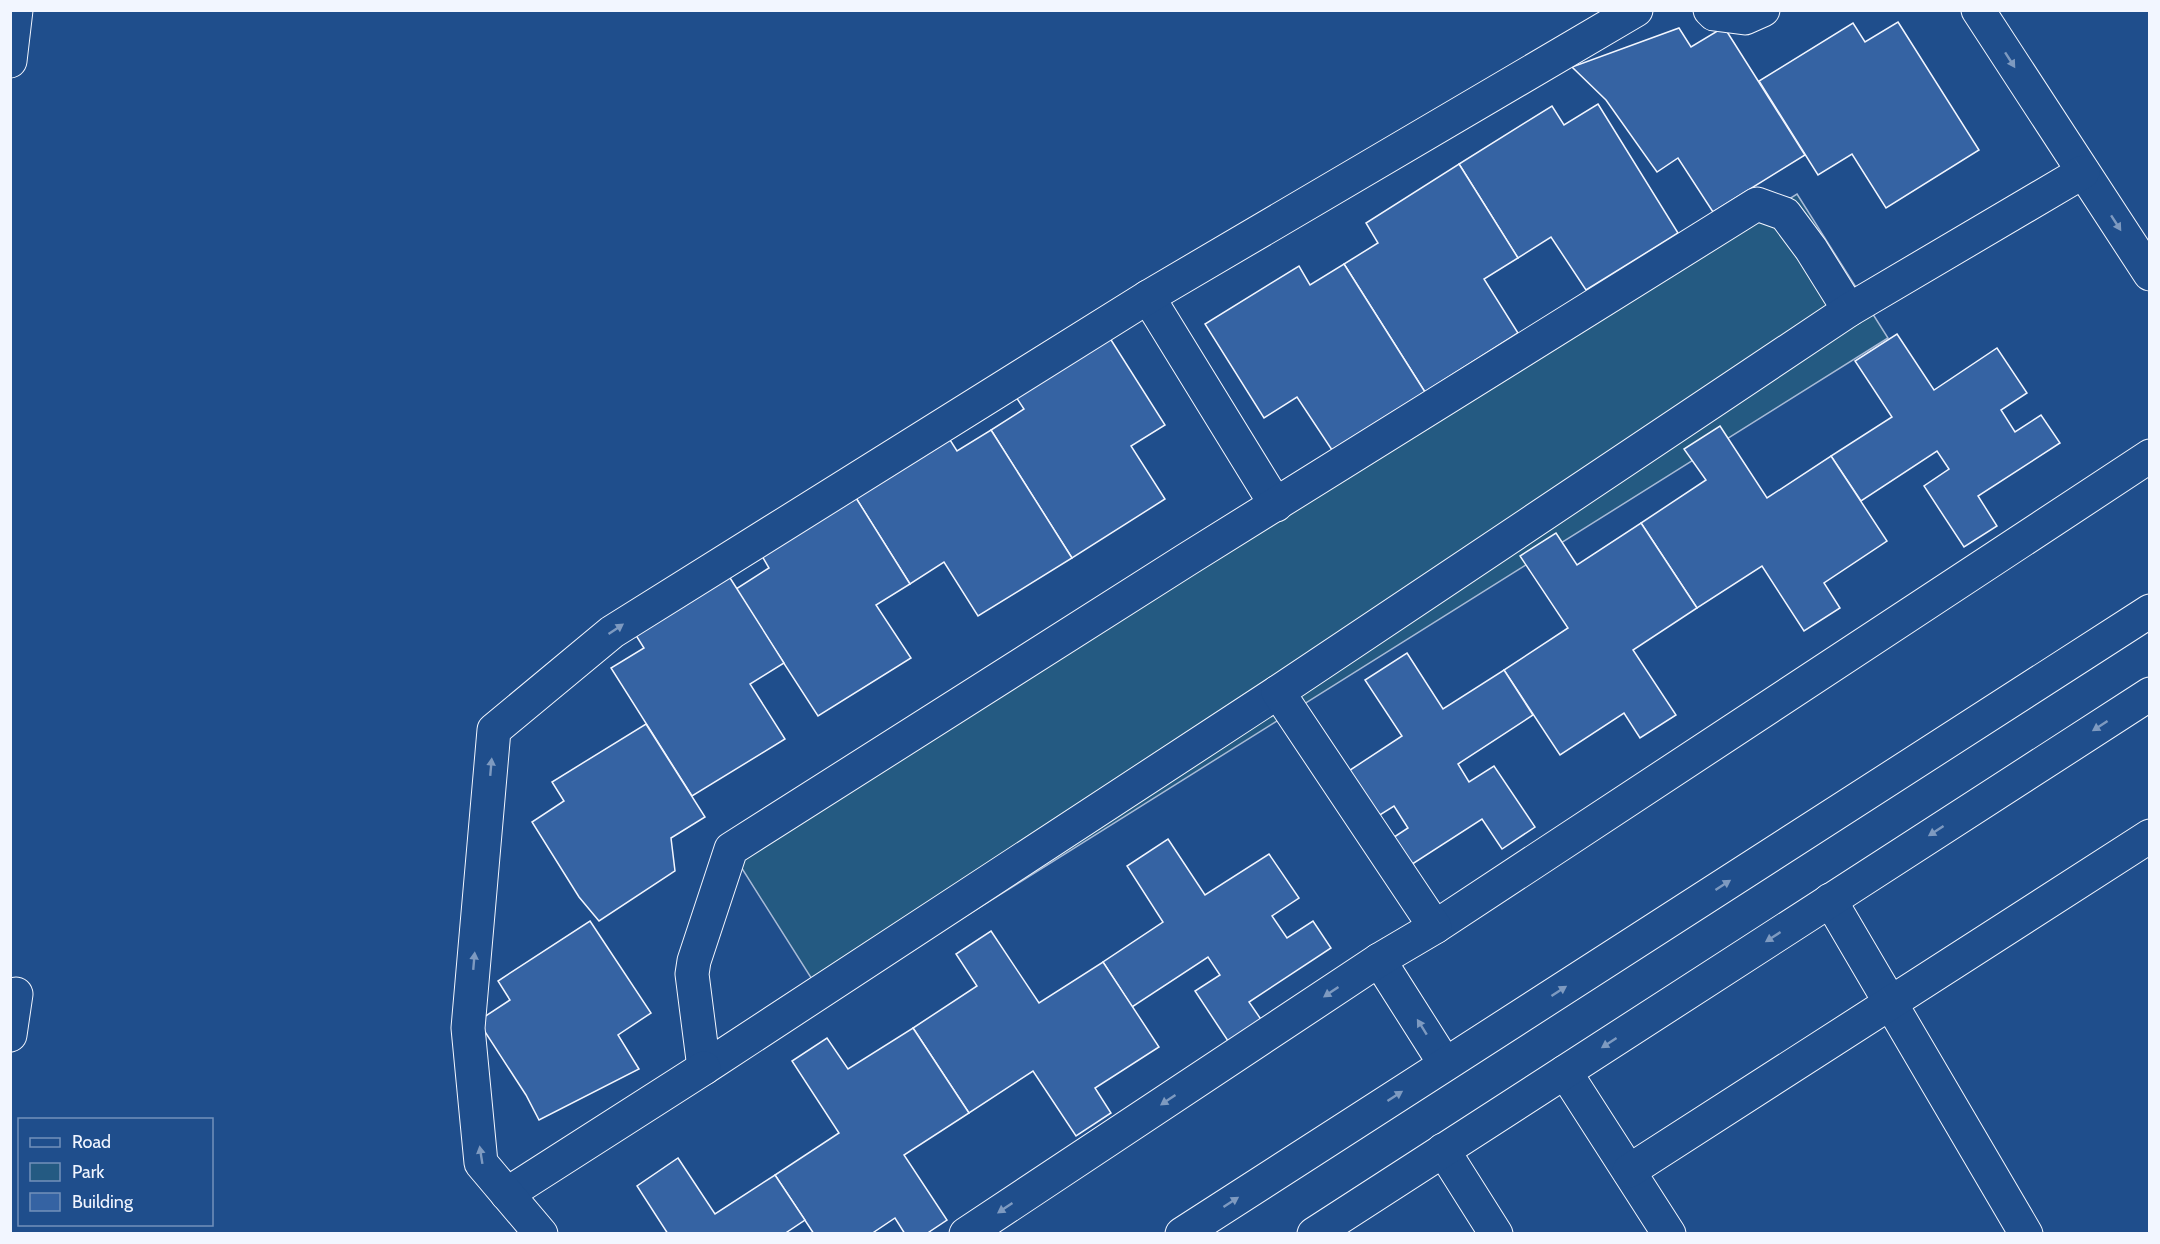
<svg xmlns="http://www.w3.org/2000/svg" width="2160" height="1244" font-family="Cabin,sans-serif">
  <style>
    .green { fill: #245a82; stroke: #a8bbd7; stroke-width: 1.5 }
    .building { fill: #3563a3; stroke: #f2f6ff; stroke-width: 1.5 }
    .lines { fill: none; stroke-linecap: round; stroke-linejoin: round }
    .minor-casing { stroke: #f2f6ff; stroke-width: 35 }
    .minor { stroke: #1f4e8c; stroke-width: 33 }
    .oneway { fill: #7e9ac0 }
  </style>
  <rect width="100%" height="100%" fill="#1f4e8c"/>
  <path class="green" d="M1797,194L1888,338L827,1003L736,859Z"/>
  <g class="building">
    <path d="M1898,22L1979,150L1886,208L1852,154L1818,175L1759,81L1853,23L1865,42Z"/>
    <path d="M1724,27L1805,155L1713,212L1678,158L1657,172L1606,100L1572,67L1679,28L1691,47Z"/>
    <path d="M1598,104L1678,233L1586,290L1551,237L1518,258L1459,164L1552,106L1564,125Z"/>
    <path d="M1459,164L1518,258L1484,279L1518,333L1425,392L1344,264L1378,243L1366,223Z"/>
    <path d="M1344,264L1425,392L1332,450L1297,397L1264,418L1205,324L1299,266L1310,285Z"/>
    <path d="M1106,332L1165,425L1131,446L1165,499L1072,558L991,430L1024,409L1012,391Z"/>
    <path d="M1897,334L1934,390L1997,348L2027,393L2001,410L2015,432L2041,415L2060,443L1978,496L1997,526L1964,547L1924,486L1949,469L1937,451L1861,501L1831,456L1892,417L1855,361Z"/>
    <path d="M1720,426L1767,498L1831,456L1887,541L1824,583L1840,608L1804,631L1762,566L1697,608L1641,523L1706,480L1684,449Z"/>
    <path d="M991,430L1072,558L978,616L944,562L910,584L851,490L945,432L957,451Z"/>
    <path d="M851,490L910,584L876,605L911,658L818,716L736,589L769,568L758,549Z"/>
    <path d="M1641,523L1697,608L1633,650L1676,715L1640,738L1624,713L1560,755L1504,670L1568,628L1520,556L1556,533L1577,565Z"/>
    <path d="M725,570L784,663L750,684L785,739L692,796L611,668L644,648L632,629Z"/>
    <path d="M1407,653L1443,709L1504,670L1533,715L1458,764L1469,782L1494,766L1535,827L1502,849L1482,819L1400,872L1382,845L1408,828L1394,806L1367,823L1338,778L1402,736L1365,680Z"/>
    <path d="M646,724L705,817L671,838L675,871L599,921L579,897L532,822L564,801L552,782Z"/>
    <path d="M1168,839L1205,895L1269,854L1299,898L1272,916L1287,938L1313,921L1331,948L1249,1002L1269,1031L1236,1053L1195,991L1220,975L1208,957L1132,1007L1103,962L1163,922L1127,866Z"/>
    <path d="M590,921L651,1013L618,1035L639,1069L539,1120L526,1095L478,1021L510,1000L498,981Z"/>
    <path d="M991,931L1039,1003L1103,962L1159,1047L1095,1088L1111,1113L1076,1136L1033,1071L969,1113L913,1028L977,986L956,954Z"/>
    <path d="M913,1028L969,1113L904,1155L947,1220L926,1234H905L895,1218L871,1234H814L775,1175L839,1133L792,1061L827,1038L848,1069Z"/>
    <path d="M678,1158L715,1214L775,1175L805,1220L784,1234H668L637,1186Z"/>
  </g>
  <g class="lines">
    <defs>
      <g id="minor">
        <path d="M1710,10L1714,14L1745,18L1763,10"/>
        <path d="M1978,10L2150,274"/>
        <path d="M10,61L16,10"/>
        <path d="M1148,297L1276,505"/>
        <path d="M1278,692L704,1068L692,974L694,961L731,849L1186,560L1757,204L1785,214L1811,249L1849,310"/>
        <path d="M1830,900L2026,1234"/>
        <path d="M1435,927L2150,456"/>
        <path d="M1379,960L1445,1064"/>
        <path d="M10,1035L16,994"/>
        <path d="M1565,1072L1669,1234"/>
        <path d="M1443,1150L1496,1234"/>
        <path d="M1629,1171L2150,836"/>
        <path d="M507,1194L704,1068"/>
        <path d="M541,1234L481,1163L468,1028L494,730L612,632L1148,297L1636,10"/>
        <path d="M966,1234L1379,960L1435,927L1278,692L1849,310L2083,172"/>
        <path d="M1182,1234L2150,611"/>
        <path d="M1314,1234L2150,694"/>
      </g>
    </defs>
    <use href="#minor" class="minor-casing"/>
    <use href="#minor" class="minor"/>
  </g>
  <defs><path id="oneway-solid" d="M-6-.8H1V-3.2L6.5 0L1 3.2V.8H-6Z" transform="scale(1.5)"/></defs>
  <g class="oneway">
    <use href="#oneway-solid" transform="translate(2010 60) rotate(57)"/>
    <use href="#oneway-solid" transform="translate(2116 223) rotate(57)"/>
    <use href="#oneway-solid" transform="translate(616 629) rotate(-34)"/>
    <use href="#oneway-solid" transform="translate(2100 726) rotate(147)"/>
    <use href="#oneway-solid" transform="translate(491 767) rotate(-85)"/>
    <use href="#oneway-solid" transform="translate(1936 831) rotate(147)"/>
    <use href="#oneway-solid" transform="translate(1723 885) rotate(-33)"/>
    <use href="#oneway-solid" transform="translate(1773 937) rotate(147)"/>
    <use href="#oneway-solid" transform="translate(474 961) rotate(-85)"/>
    <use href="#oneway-solid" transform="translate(1559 991) rotate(-33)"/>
    <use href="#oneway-solid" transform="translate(1331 992) rotate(146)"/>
    <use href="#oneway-solid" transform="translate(1422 1027) rotate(-122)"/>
    <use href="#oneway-solid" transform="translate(1609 1043) rotate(147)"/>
    <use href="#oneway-solid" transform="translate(1395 1096) rotate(-33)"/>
    <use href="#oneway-solid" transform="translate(1168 1100) rotate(146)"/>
    <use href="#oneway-solid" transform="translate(481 1155) rotate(-99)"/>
    <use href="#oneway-solid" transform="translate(1231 1202) rotate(-33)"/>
    <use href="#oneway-solid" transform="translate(1005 1208) rotate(146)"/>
  </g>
  <rect width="2160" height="1244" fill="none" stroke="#f2f6ff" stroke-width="24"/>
  <rect x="18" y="1118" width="195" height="108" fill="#1f4e8c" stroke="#7391ba" stroke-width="1.5"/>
  <rect x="30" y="1138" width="30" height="9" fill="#1f4e8c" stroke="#7391ba" stroke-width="1.5"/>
  <text x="72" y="1148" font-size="18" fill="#f2f6ff">Road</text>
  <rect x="30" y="1163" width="30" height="18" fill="#245a82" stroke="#7391ba" stroke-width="1.5"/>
  <text x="72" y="1178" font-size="18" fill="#f2f6ff">Park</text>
  <rect x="30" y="1193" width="30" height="18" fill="#3563a3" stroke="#7391ba" stroke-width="1.5"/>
  <text x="72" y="1208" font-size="18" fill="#f2f6ff">Building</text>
</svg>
